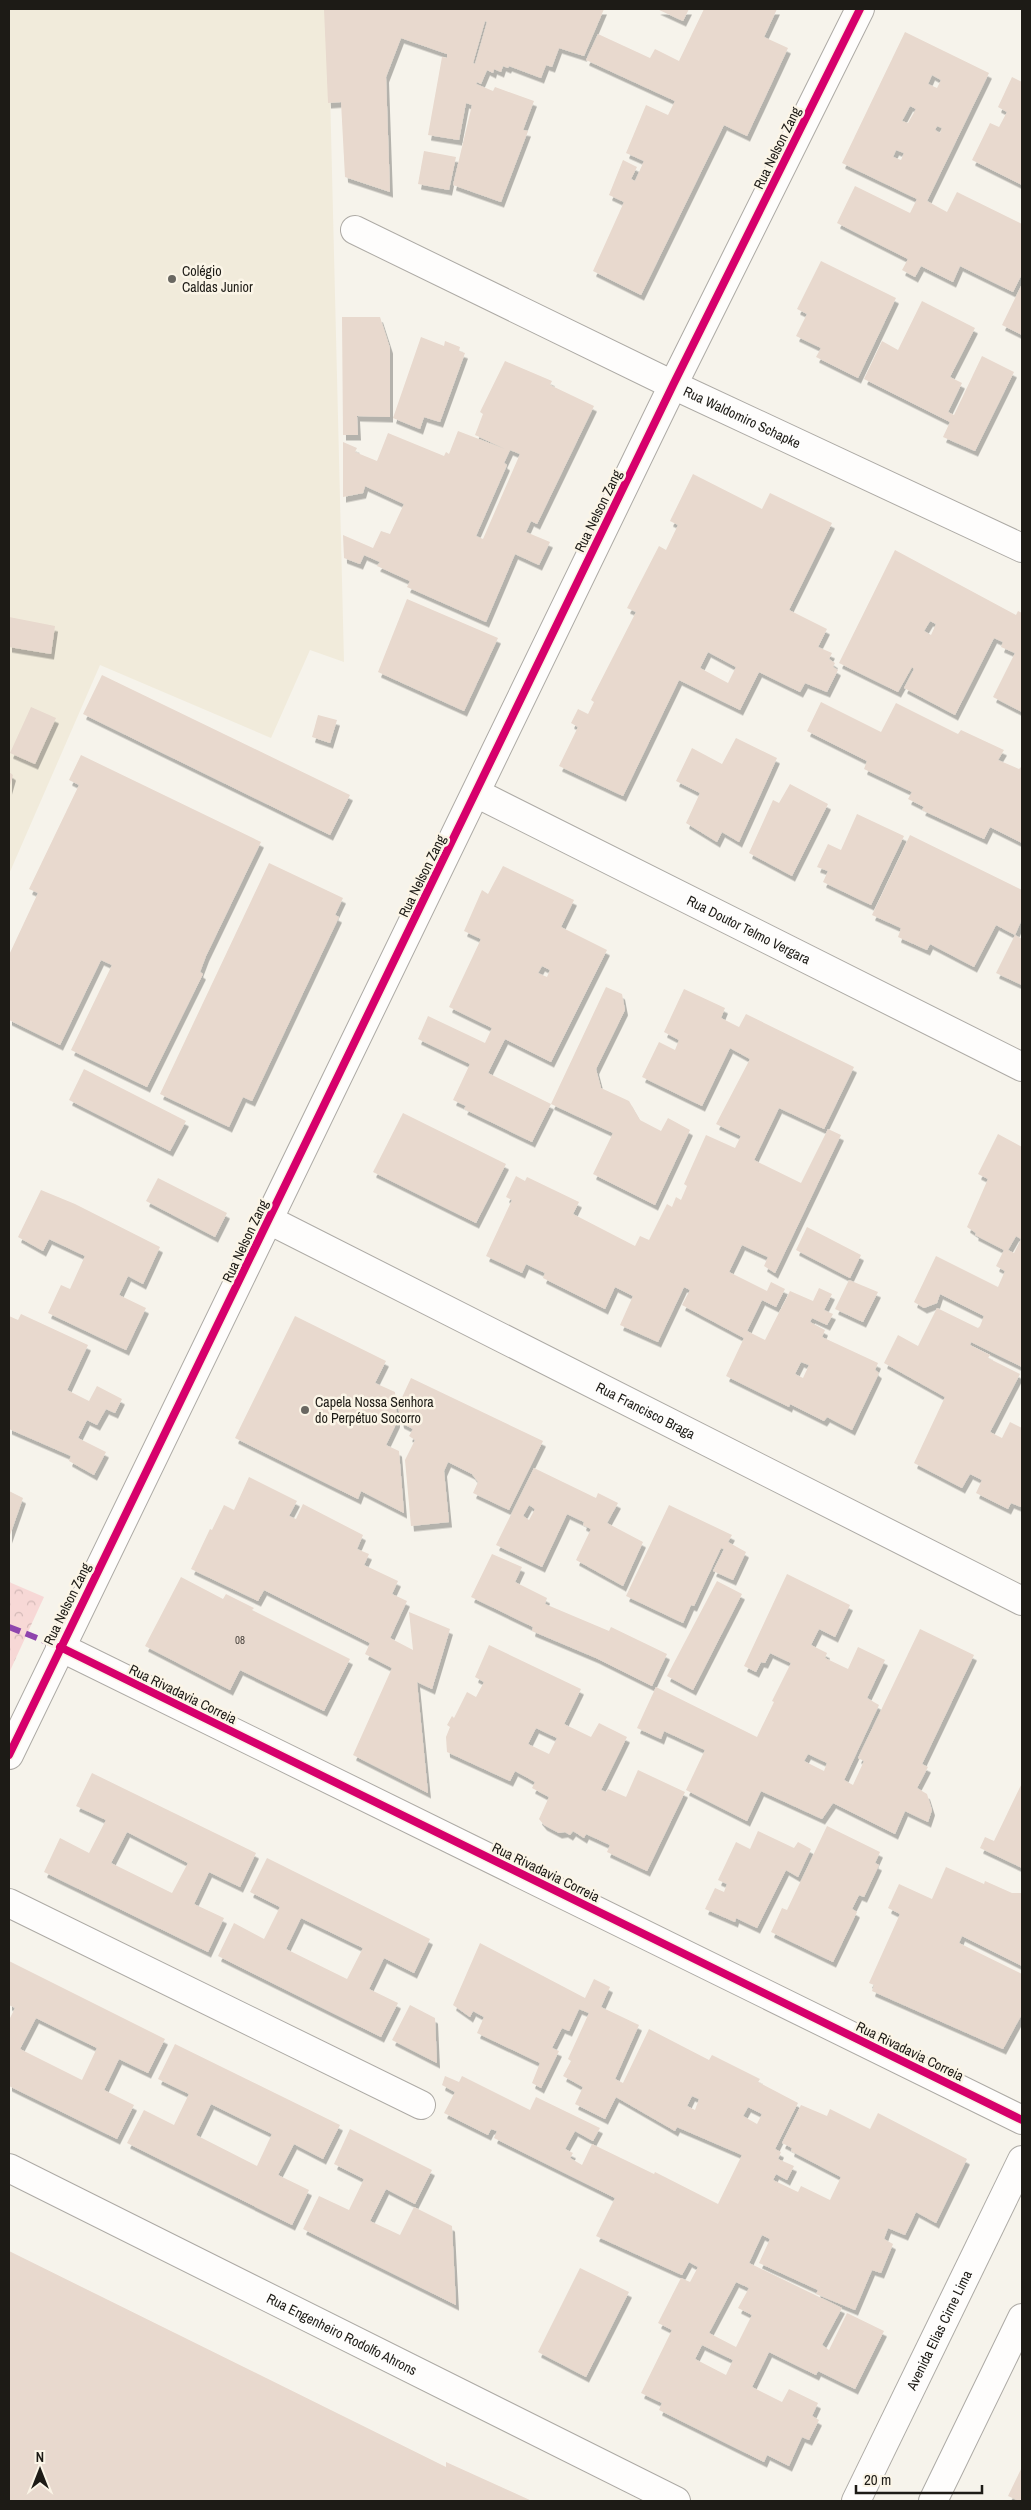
<svg xmlns="http://www.w3.org/2000/svg" width="1031" height="2510" font-family="'Archivo Narrow',sans-serif">
  <style>
    .built { fill: #f1ebdb }
    .park { fill: url(#park-crowns) }
    .building { fill: #e8d9ce; fill-rule: evenodd; filter: url(#shadow) }
    .lines { fill: none; stroke-linecap: round; stroke-linejoin: round }
    .street-casing { stroke: #adaaa5; stroke-width: 30 }
    .secondary-casing { stroke: #adaaa5; stroke-width: 30 }
    .street { stroke: #fefdfc; stroke-width: 28 }
    .secondary { stroke: #fefdfc; stroke-width: 28 }
    .quiet { stroke: #8e44ad; stroke-width: 6; stroke-dasharray: 12 6; stroke-linecap: butt }
    .cycleway-casing { stroke: #fbf5e7; stroke-width: 11 }
    .cycleway { stroke: #d6006c; stroke-width: 8 }
    .poi-dot { fill: #696761; stroke: #fbf5e7; stroke-width: 2 }
    .labels { text-anchor: middle; stroke-width: 5; stroke-linejoin: round; paint-order: stroke }
    .number-label { font-size: 11px; fill: #504a44 }
    .street-label { font-size: 14px; fill: #1d1b16; stroke: #fbf5e7 }
    .poi-label { font-size: 14px; fill: #1d1b16; stroke: #fbf5e7; text-anchor: start }
  </style>
  <defs>
    <pattern id="park-crowns" width="20" height="18" patternUnits="userSpaceOnUse" patternTransform="scale(1.25)"><rect width="20" height="18" fill="#f7d8d6"/><path d="M2 6a3 3 0 1 1 6 0M12 15a3 3 0 1 1 6 0" fill="none" stroke="#d3b9b7"/></pattern>
    <filter id="shadow"><feDropShadow dx="3" dy="5.5" stdDeviation="0" flood-color="#0004"/></filter>
  </defs>
  <rect width="100%" height="100%" fill="#f6f3eb"/>
  <path class="built" d="M9,9H328L344,662L310,650L271,738L100,665L9,874Z"/>
  <path class="park" d="M9,1582L44,1597L9,1673Z"/>
  <g class="building">
    <path d="M324,9H604L584,56L559,48L552,67L546,65L541,78L509,66L508,68L503,66L501,72L494,69L493,73L487,70L481,84L477,82L476,84L493,91L495,87L534,101L523,130L528,131L501,202L453,185L472,105L466,103L459,140L428,135L442,57L447,58V54L401,38L386,77L390,192L345,177L341,102L328,103ZM485,21L487,22L475,64L473,63Z"/>
    <path d="M657,9H689L683,21Z"/>
    <path d="M704,9H777L764,37L788,48L747,136L724,125L641,295L593,271L624,202L609,195L623,160L637,167L631,179L635,181L644,161L626,153L646,105L668,115L675,101L586,60L598,34L650,58L655,49L679,61Z"/>
    <path d="M905,32L989,73L927,201L947,212L957,192L1022,224V274L1013,292L960,266L953,282L921,266L915,277L902,270L908,259L837,223L855,186L910,213L917,199L842,163ZM932,75L941,80L937,88L928,84ZM910,106L916,109L908,123L902,121ZM937,126L942,128L940,133L935,130ZM896,150L904,153L901,160L893,157Z"/>
    <path d="M1012,77L1022,82V185L972,160L990,123L999,127L1007,112L998,107Z"/>
    <path d="M424,151L456,157L449,190L418,184Z"/>
    <path d="M821,261L896,298L858,378L816,357L821,348L796,336L807,314L797,309Z"/>
    <path d="M1022,284V335L1002,325Z"/>
    <path d="M922,301L975,328L950,377L962,383L948,412L954,415L982,356L1014,372L975,451L943,437L950,422L864,379L882,341L898,350Z"/>
    <path d="M342,317H380L390,348V417L357,416L358,435H343Z"/>
    <path d="M421,337L444,346L445,341L460,347L459,351L465,353L440,422L424,417L420,429L393,418Z"/>
    <path d="M505,361L552,381L550,385L594,406L537,524L531,521L526,532L550,542L539,565L515,554L486,622L407,587L410,581L377,566L380,562L364,555L360,564L344,558L343,535L373,548L381,531L390,534L404,504L365,486L363,493L343,497V442L357,448L355,452L377,461L388,433L444,456L446,452L449,454L458,431L505,449L475,435L483,414L480,412ZM510,450L520,454L483,539L476,536L507,465L504,463Z"/>
    <path d="M693,474L762,509L770,493L832,523L789,610L827,629L818,647L832,653L829,659L835,663L833,667L838,670L827,692L805,683L800,692L759,672L740,710L679,680L623,796L559,766L578,727L571,723L578,709L588,714L594,702L591,700L636,612L627,608L659,546L666,550L678,525L670,521ZM708,652L736,667L728,683L700,668Z"/>
    <path d="M895,550L1016,615L1018,611L1022,613V712L993,697L1015,653L1001,647L1003,642L994,638L955,715L904,688L914,669L912,667L898,692L839,663ZM930,621L936,624L931,635L924,631Z"/>
    <path d="M407,599L498,638L464,711L378,672Z"/>
    <path d="M9,617L55,626L51,654L9,647Z"/>
    <path d="M102,675L350,795L330,835L83,714Z"/>
    <path d="M821,702L881,732L896,703L958,734L961,730L1004,750L998,760L1019,769L1022,766V843L990,827L984,839L922,810L924,807L908,799L912,792L864,769L867,761L807,731Z"/>
    <path d="M31,707L56,718L35,764L10,753Z"/>
    <path d="M318,715L337,720L330,743L312,737Z"/>
    <path d="M736,738L777,758L739,842L722,832L717,842L686,823L700,793L676,781L692,748L722,764Z"/>
    <path d="M81,755L261,842L206,956L200,972L203,974L147,1087L71,1050L112,965L101,960L60,1045L9,1020V955L38,893L29,889L79,785L69,780Z"/>
    <path d="M9,772L13,775L9,789Z"/>
    <path d="M790,784L828,804L792,876L749,853L773,800L779,803Z"/>
    <path d="M857,814L904,836L871,905L823,882L828,871L817,867L828,844L841,850Z"/>
    <path d="M910,835L1022,890V919L1015,935L996,925L974,967L930,944L927,950L898,937L901,928L872,915Z"/>
    <path d="M269,863L343,898L335,915L339,917L252,1101L243,1097L229,1127L160,1094Z"/>
    <path d="M503,866L574,900L561,927L607,950L551,1062L505,1039L488,1073L551,1104L532,1142L464,1109L466,1106L453,1100L470,1064L418,1039L428,1016L485,1043L492,1028L449,1007L481,939L464,931L482,890L488,894ZM542,966L550,970L547,977L538,973Z"/>
    <path d="M1015,935L1022,939V985L996,973Z"/>
    <path d="M606,987L622,994L625,1010L596,1069L601,1088L629,1101L640,1120L661,1131L668,1118L690,1130L655,1205L593,1174L613,1133L551,1104Z"/>
    <path d="M684,989L725,1008L721,1018L739,1027L746,1014L854,1067L824,1129L779,1108L754,1160L801,1183L828,1129L841,1135L775,1273L764,1266L768,1257L742,1245L729,1272L767,1291L771,1282L785,1289L776,1307L762,1300L747,1331L765,1340L790,1291L813,1301L819,1288L832,1294L824,1310L833,1314L827,1325L812,1318L810,1322L825,1330L822,1337L878,1363L875,1370L879,1373L852,1430L827,1417L824,1421L790,1404L789,1407L726,1376L744,1338L682,1305L690,1290L684,1287L658,1342L620,1325L633,1296L615,1287L605,1309L543,1278L545,1273L526,1264L522,1273L486,1256L512,1200L506,1197L516,1176L525,1181L527,1177L579,1202L573,1214L635,1246L640,1236L649,1240L667,1204L672,1207L676,1197L681,1200L687,1186L684,1184L706,1135L735,1148L741,1136L716,1124L750,1059L730,1048L702,1106L642,1077L659,1042L675,1050L679,1040L664,1032ZM801,1362L809,1365L803,1378L795,1374Z"/>
    <path d="M84,1069L186,1121L170,1151L69,1100Z"/>
    <path d="M403,1113L506,1164L476,1223L373,1172Z"/>
    <path d="M998,1134L1022,1147V1367L971,1342L970,1345L990,1355L988,1358L1020,1374L990,1432L1002,1438L1010,1422L1022,1428V1503L1021,1507L1011,1503L1008,1509L976,1493L982,1480L970,1474L962,1488L914,1463L945,1397L884,1363L898,1335L918,1346L937,1308L978,1328L980,1326L984,1316L940,1294L937,1303L924,1308L914,1302L936,1256L998,1287L1005,1271L996,1266L1004,1250L975,1235L976,1233L967,1227L988,1179L978,1174ZM1016,1236L1021,1239L1014,1253L1008,1250Z"/>
    <path d="M158,1178L227,1213L215,1237L146,1201Z"/>
    <path d="M41,1190L75,1204L160,1247L143,1284L128,1276L119,1295L146,1308L126,1350L48,1313L61,1285L70,1289L85,1256L49,1239L43,1251L18,1237Z"/>
    <path d="M807,1227L861,1255L850,1278L796,1250Z"/>
    <path d="M849,1280L878,1292L863,1322L835,1309Z"/>
    <path d="M21,1314L88,1345L67,1390L89,1401L97,1386L122,1399L115,1413L106,1409L97,1425L87,1420L78,1438L106,1452L94,1475L69,1461L71,1456L9,1429V1316L18,1320Z"/>
    <path d="M295,1316L386,1361L375,1383L395,1392L397,1422L386,1445L399,1451L404,1513L361,1491L358,1499L235,1438Z"/>
    <path d="M411,1378L543,1441L509,1510L473,1493L478,1482L472,1474L448,1462L444,1471L449,1522L411,1526L405,1460L415,1440L409,1436L413,1429L401,1423L398,1406Z"/>
    <path d="M534,1468L596,1498L598,1493L618,1503L607,1523L643,1542L623,1586L576,1560L591,1529L583,1525L584,1522L567,1514L542,1567L496,1545ZM529,1505L535,1509L529,1520L523,1516Z"/>
    <path d="M249,1477L297,1501L289,1516L296,1519L303,1504L363,1535L357,1549L369,1554L364,1565L398,1581L392,1594L407,1601L390,1638L413,1650L409,1612L450,1629L432,1689L417,1682L428,1793L353,1755L392,1668L365,1654L370,1643L264,1590L258,1601L191,1569L210,1529L212,1530L224,1505L234,1510Z"/>
    <path d="M9,1491L23,1498L9,1538Z"/>
    <path d="M669,1505L732,1535L728,1542L746,1552L733,1580L713,1571L724,1549L721,1548L694,1606L691,1605L683,1623L626,1596Z"/>
    <path d="M492,1554L522,1567L515,1582L547,1598L545,1604L609,1631L611,1627L667,1654L652,1686L596,1658L532,1631L533,1627L471,1597Z"/>
    <path d="M787,1574L850,1605L835,1637L819,1629L811,1645L827,1653L825,1658L848,1669L858,1647L885,1660L867,1698L879,1705L844,1780L853,1785L864,1761L858,1758L920,1629L974,1655L922,1764L928,1767L917,1788L927,1794L932,1810L928,1822L905,1811L895,1834L833,1803L822,1819L761,1791L747,1821L686,1790L705,1750L664,1731L661,1739L637,1728L656,1687L757,1737L774,1702L772,1701L791,1663L770,1653L765,1663L761,1662L756,1672L744,1666ZM808,1754L827,1763L824,1771L804,1761Z"/>
    <path d="M181,1577L223,1599L226,1594L254,1608L252,1610L350,1659L324,1711L240,1670L230,1690L145,1646Z"/>
    <path d="M717,1581L742,1594L693,1690L667,1676Z"/>
    <path d="M489,1645L581,1689L564,1724L591,1737L599,1723L627,1737L601,1790L606,1792L608,1789L626,1797L638,1770L685,1792L647,1871L607,1852L610,1845L586,1834L584,1838L573,1831L570,1835L565,1832L559,1833L544,1825L539,1819L549,1797L532,1788L535,1782L515,1771L510,1781L447,1752L446,1737L450,1727L447,1725L452,1716L454,1718L467,1692L476,1697L484,1682L475,1677ZM536,1728L557,1738L549,1754L528,1744Z"/>
    <path d="M92,1773L256,1853L240,1887L209,1872L194,1904L224,1918L208,1952L44,1872L60,1838L89,1853L106,1820L76,1806ZM127,1832L188,1863L172,1893L111,1863Z"/>
    <path d="M1022,1783V1868L980,1848L985,1837L994,1841Z"/>
    <path d="M827,1826L880,1852L875,1863L879,1865L864,1897L859,1895L852,1909L857,1912L833,1962L771,1932L782,1908L787,1910Z"/>
    <path d="M758,1831L794,1848L798,1842L811,1849L798,1877L786,1870L757,1928L736,1918L735,1922L705,1909L715,1888L724,1892L727,1884L718,1880L736,1842L750,1849Z"/>
    <path d="M267,1858L430,1939L414,1973L384,1958L369,1989L398,2003L381,2037L218,1956L234,1923L264,1939L280,1907L250,1892ZM301,1918L363,1948L347,1979L286,1949Z"/>
    <path d="M946,1867L984,1884L985,1881L1012,1893H1022V1966L962,1936L959,1943L1022,1974V2014L1003,2049L872,1991L874,1985L869,1983L900,1914L888,1908L899,1884L932,1899Z"/>
    <path d="M480,1943L585,1998L594,1979L610,1987L601,2007L639,2025L615,2079L623,2083L649,2029L709,2060L712,2055L760,2079L758,2082L798,2103L775,2149L781,2152L778,2159L794,2166L787,2180L776,2174L773,2180L798,2192L801,2186L830,2200L841,2177L791,2151L792,2148L782,2143L801,2105L827,2116L830,2109L870,2129L878,2113L967,2159L936,2223L916,2212L905,2235L888,2228L884,2239L893,2244L881,2273L872,2270L855,2310L816,2294L818,2290L759,2263L770,2239L762,2235L749,2263L842,2308L822,2345L829,2350L847,2313L884,2331L855,2389L818,2371L816,2375L769,2352L752,2387L782,2402L789,2389L818,2403L812,2416L819,2420L809,2440L802,2437L789,2466L767,2455L764,2462L659,2410L662,2403L641,2393L672,2330L658,2323L681,2278L690,2282L698,2267L689,2262L682,2275L596,2236L615,2198L494,2138L497,2131L491,2129L488,2135L444,2113L455,2092L442,2085L445,2076L459,2082L462,2076L530,2110L536,2097L600,2128L593,2141L575,2131L565,2149L573,2153L570,2158L582,2165L592,2144L654,2174L655,2172L718,2204L742,2155L677,2127L675,2131L616,2097L605,2119L575,2104L583,2087L563,2076L571,2061L568,2059L589,2013L579,2009L569,2031L562,2028L552,2048L559,2051L541,2088L532,2083L540,2063L477,2033L484,2017L473,2011L470,2017L453,2005ZM692,2096L699,2099L695,2110L687,2106ZM748,2107L762,2114L757,2124L743,2116ZM736,2282L749,2288L738,2308L752,2315L736,2347L709,2333ZM702,2345L733,2360L726,2375L695,2359Z"/>
    <path d="M9,1961L165,2039L148,2073L119,2059L104,2090L134,2105L117,2139L9,2086V2020L15,2008L9,2005ZM36,2018L97,2048L82,2080L20,2049Z"/>
    <path d="M410,2005L435,2018L437,2063L392,2040Z"/>
    <path d="M175,2044L340,2125L323,2159L294,2144L278,2175L309,2190L292,2225L127,2143L144,2110L174,2125L189,2094L158,2079ZM211,2104L272,2134L257,2166L196,2135Z"/>
    <path d="M350,2129L432,2170L415,2204L386,2189L370,2221L400,2235L414,2207L452,2226L456,2305L303,2229L319,2196L349,2210L364,2179L334,2164Z"/>
    <path d="M9,2251L446,2467V2462L532,2501H9Z"/>
    <path d="M580,2268L629,2292L586,2377L538,2352Z"/>
    <path d="M1022,2467V2501H1019L1008,2496Z"/>
  </g>
  <g class="lines">
    <defs>
      <g id="street">
        <path id="s1" d="M355,230L673,385L1022,548"/>
        <path id="s2" d="M476,793L1022,1067"/>
        <path id="s3" d="M269,1220L1022,1601"/>
        <path d="M60,1647L1022,2120"/>
        <path d="M9,1903L421,2105"/>
        <path id="s4" d="M9,2168L676,2501"/>
      </g>
      <g id="secondary">
        <path d="M9,1755L673,385L860,9"/>
        <path id="s5" d="M856,2501L1022,2160"/>
        <path d="M933,2501L1022,2318"/>
      </g>
    </defs>
    <use href="#street" class="street-casing"/>
    <use href="#secondary" class="secondary-casing"/>
    <use href="#street" class="street"/>
    <use href="#secondary" class="secondary"/>
    <path class="quiet" d="M9,1627L60,1647"/>
    <defs>
      <g id="cycleway">
        <path d="M60,1647L1022,2120"/>
        <path d="M9,1755L673,385L860,9"/>
      </g>
    </defs>
    <use href="#cycleway" class="cycleway-casing"/>
    <use href="#cycleway" class="cycleway"/>
  </g>
  <g class="poi-dot">
    <circle cx="172" cy="279" r="5"/>
    <circle cx="305" cy="1410" r="5"/>
  </g>
  <g class="labels">
    <g class="number-label">
      <text x="240" y="1644">08</text>
    </g>
    <g class="street-label">
      <text transform="translate(777 148) rotate(-64)" y="5">Rua Nelson Zang</text>
      <text dy="5" stroke="none"><textPath href="#s1" startOffset="430">Rua Waldomiro Schapke</textPath></text>
      <text transform="translate(598 511) rotate(-64)" y="5">Rua Nelson Zang</text>
      <text transform="translate(422 876) rotate(-64)" y="5">Rua Nelson Zang</text>
      <text dy="5" stroke="none"><textPath href="#s2" startOffset="305">Rua Doutor Telmo Vergara</textPath></text>
      <text transform="translate(245 1241) rotate(-65)" y="5">Rua Nelson Zang</text>
      <text dy="5" stroke="none"><textPath href="#s3" startOffset="422">Rua Francisco Braga</textPath></text>
      <text transform="translate(67 1604) rotate(-64)" y="5">Rua Nelson Zang</text>
      <text transform="translate(183 1694) rotate(26)" y="5">Rua Rivadavia Correia</text>
      <text transform="translate(546 1872) rotate(26)" y="5">Rua Rivadavia Correia</text>
      <text transform="translate(910 2051) rotate(26)" y="5">Rua Rivadavia Correia</text>
      <text dy="5" stroke="none"><textPath href="#s5" startOffset="190">Avenida Elias Cirne Lima</textPath></text>
      <text dy="5" stroke="none"><textPath href="#s4" startOffset="372">Rua Engenheiro Rodolfo Ahrons</textPath></text>
    </g>
    <g class="poi-label">
      <text x="182" y="276">Colégio<tspan x="182" dy="16">Caldas Junior</tspan></text>
      <text x="315" y="1407">Capela Nossa Senhora<tspan x="315" dy="16">do Perpétuo Socorro</tspan></text>
    </g>
  </g>
  <rect width="1031" height="2510" fill="none" stroke="#1d1b16" stroke-width="20"/>
  <g transform="translate(40 2470)" stroke="#fbf5e7" stroke-width="4" paint-order="stroke">
  <path d="M0-4L9 19L0 12L-9 19Z" fill="#1d1b16"/>
  <text y="-8" font-size="14" font-weight="bold" text-anchor="middle" fill="#1d1b16">N</text>
  </g>
  <path d="M856 2485v8h126v-8" fill="none" stroke="#1d1b16" stroke-width="2.5"/>
  <text x="864" y="2485" font-size="15" fill="#1d1b16" stroke="#fbf5e7" stroke-width="4" paint-order="stroke">20 m</text>
</svg>
